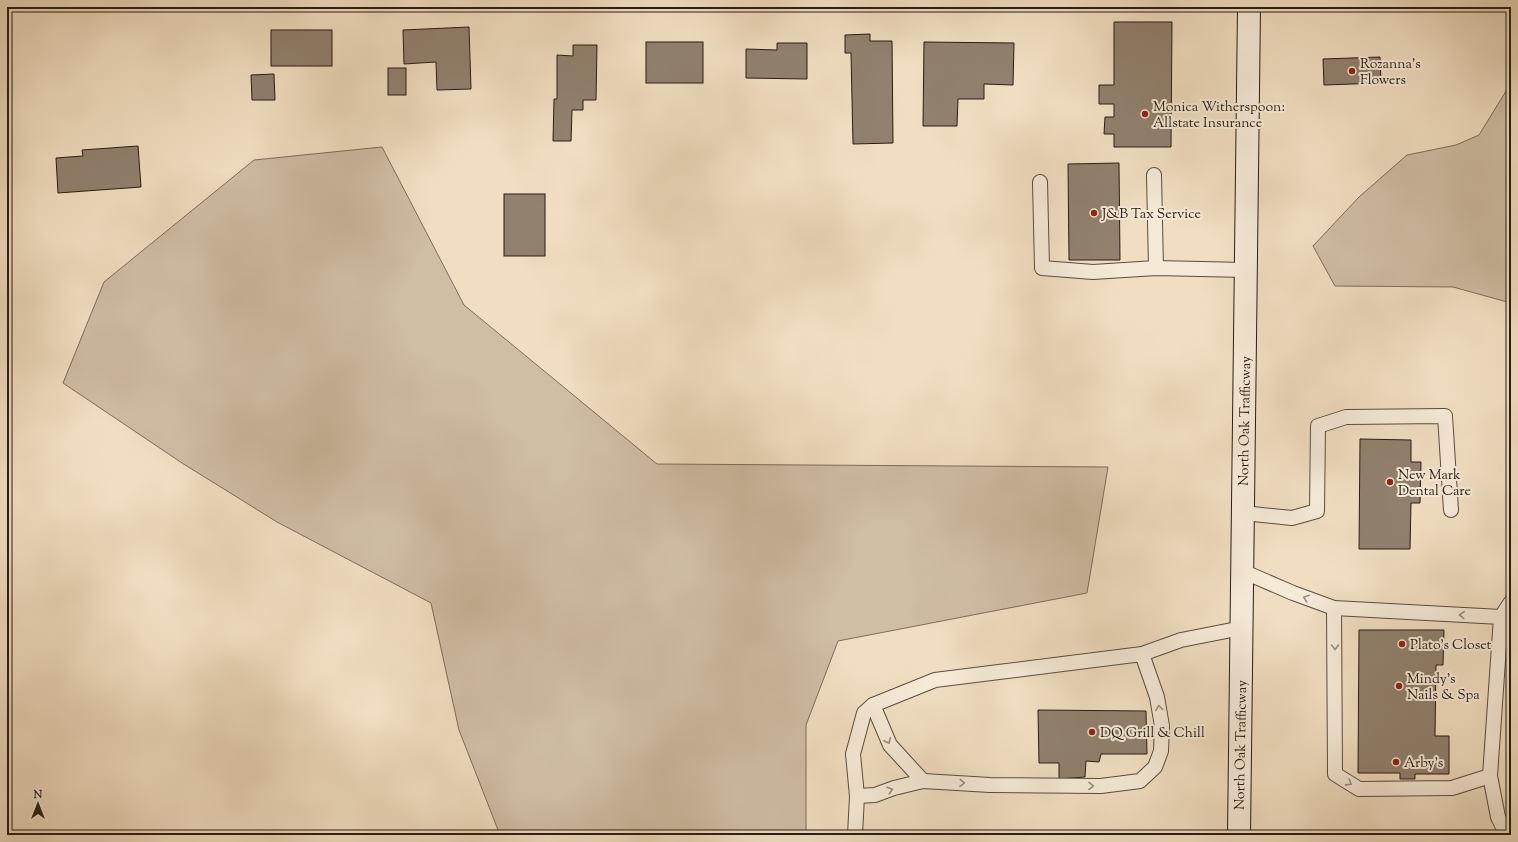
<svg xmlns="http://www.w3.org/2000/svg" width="1518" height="842" font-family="'Sorts Mill Goudy',serif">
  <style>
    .green { fill: #cfbda4; stroke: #7c6d5c }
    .building { fill: #91816e; stroke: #281d13 }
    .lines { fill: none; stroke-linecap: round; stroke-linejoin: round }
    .lane-casing { stroke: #5a4d3f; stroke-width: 16 }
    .secondary-casing { stroke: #281d13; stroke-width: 24 }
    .lane { stroke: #f6ead7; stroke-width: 14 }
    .secondary { stroke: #f6ead7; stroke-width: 22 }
    .oneway { stroke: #998e7f }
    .poi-dot { fill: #8f2418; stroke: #f6ead7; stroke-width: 1.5 }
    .labels { text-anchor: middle; stroke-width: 4; stroke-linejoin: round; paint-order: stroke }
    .poi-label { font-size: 14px; fill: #281d13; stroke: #f6ead7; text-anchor: start }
    .street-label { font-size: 14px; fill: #281d13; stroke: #f6ead7 }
  </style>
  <rect width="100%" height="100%" fill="#f1dec2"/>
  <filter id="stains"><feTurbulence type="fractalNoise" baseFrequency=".005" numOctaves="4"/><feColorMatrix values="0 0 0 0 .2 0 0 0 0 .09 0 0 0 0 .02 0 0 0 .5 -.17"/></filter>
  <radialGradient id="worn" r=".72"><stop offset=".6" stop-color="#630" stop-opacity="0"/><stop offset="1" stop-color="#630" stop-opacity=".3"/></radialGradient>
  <g class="green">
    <path d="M1511,83V303L1453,287L1335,286L1313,246L1359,197L1407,155L1456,145L1479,135Z"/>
    <path d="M382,147L464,305L657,464L1108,467L1087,593L838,641L806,725V835H500L459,730L431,603L277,522L182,463L63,383L104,282L254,160Z"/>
  </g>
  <g class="building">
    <path d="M1114,22H1172L1171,147H1114V134H1104L1105,117H1114V104H1099V85H1114Z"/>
    <path d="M469,27L471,89L437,90L436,62L404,64L403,30Z"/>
    <rect x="271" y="30" width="61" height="36"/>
    <path d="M870,34V41H892L893,143L853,144L851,53H845V35Z"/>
    <rect x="646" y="42" width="57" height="41"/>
    <path d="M924,42L1014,43L1013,85L984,84V99H958L957,126H923Z"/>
    <path d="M777,43H807V79L746,78V49L777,50Z"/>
    <path d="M573,45H597L596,100H583V110H572L571,141H553L554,99H557V55L573,56Z"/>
    <path d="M1380,57L1381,83L1324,85L1323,59Z"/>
    <rect x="388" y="68" width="18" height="27"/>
    <path d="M274,74L275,100H252L251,75Z"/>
    <path d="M138,146L141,187L58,193L56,158L83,156L82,150Z"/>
    <path d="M1119,163L1120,260H1069L1068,164Z"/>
    <rect x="504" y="194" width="41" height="62"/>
    <path d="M1360,439L1411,440V462H1421L1420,503H1411L1410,549H1359Z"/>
    <path d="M1359,630H1444L1443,665H1436L1435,736H1449V774H1415V779H1400V773H1358Z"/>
    <path d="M1038,710L1146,711L1147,754H1101L1099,762L1086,761L1085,777L1059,779V763H1039Z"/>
  </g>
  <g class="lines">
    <defs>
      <g id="lane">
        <path d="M1154,175L1156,268"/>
        <path d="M1040,182L1042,268L1093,272L1156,268L1246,270"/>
        <path d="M1243,513L1292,518L1317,511L1318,426L1346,417L1445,416L1451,510"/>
        <path d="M1242,571L1293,593L1334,608L1501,617"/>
        <path d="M1334,608L1335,774L1359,789L1452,788L1490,776"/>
        <path d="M873,705L890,745L923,781"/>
        <path d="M857,796L875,795L894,788L923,781L990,785L1101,786L1140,781L1155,767L1161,751L1162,726L1157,697L1142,654"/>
        <path d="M855,835L857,796L853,754L864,713L873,705L935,680L1142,654L1181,640L1242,628"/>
        <path d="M1507,835L1498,817L1490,776L1501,617L1511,602"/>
      </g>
      <path id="secondary" d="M1239,835L1249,7"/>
    </defs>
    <use href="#lane" class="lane-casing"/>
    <use href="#secondary" class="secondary-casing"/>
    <use href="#lane" class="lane"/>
    <use href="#secondary" class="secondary"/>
  </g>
  <defs><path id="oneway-chevron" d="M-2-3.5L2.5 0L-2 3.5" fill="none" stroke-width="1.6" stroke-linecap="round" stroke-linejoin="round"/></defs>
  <g class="oneway">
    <use href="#oneway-chevron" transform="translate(1306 598) rotate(-161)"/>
    <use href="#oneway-chevron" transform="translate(1462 615) rotate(-177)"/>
    <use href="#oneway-chevron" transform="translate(1335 647) rotate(90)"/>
    <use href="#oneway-chevron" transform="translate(1159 708) rotate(-98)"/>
    <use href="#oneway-chevron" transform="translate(888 741) rotate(65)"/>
    <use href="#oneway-chevron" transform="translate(962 783) rotate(3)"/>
    <use href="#oneway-chevron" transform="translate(1349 783) rotate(32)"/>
    <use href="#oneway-chevron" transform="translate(1091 786) rotate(1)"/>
    <use href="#oneway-chevron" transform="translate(890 790) rotate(-18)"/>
  </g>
  <g class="poi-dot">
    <circle cx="1352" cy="71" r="4"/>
    <circle cx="1145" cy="114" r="4"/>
    <circle cx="1094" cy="213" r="4"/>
    <circle cx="1390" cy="482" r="4"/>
    <circle cx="1402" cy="644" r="4"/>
    <circle cx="1399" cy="686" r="4"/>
    <circle cx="1092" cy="732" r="4"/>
    <circle cx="1396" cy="762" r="4"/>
  </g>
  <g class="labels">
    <g class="poi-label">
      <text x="1360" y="68">Rozanna's<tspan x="1360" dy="16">Flowers</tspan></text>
      <text x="1153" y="111">Monica Witherspoon:<tspan x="1153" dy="16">Allstate Insurance</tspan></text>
      <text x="1102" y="218">J&amp;B Tax Service</text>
      <text x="1398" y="479">New Mark<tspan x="1398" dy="16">Dental Care</tspan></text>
      <text x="1410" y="649">Plato's Closet</text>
      <text x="1407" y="683">Mindy's<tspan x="1407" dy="16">Nails &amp; Spa</tspan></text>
      <text x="1100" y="737">DQ Grill &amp; Chill</text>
      <text x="1404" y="767">Arby's</text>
    </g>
    <g class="street-label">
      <text transform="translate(1244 421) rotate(-89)" y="5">North Oak Trafficway</text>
      <text transform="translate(1240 745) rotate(-89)" y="5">North Oak Trafficway</text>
    </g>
  </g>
  <rect width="1518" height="842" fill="none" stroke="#f1dec2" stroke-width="24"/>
  <rect x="8" y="8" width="1502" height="826" fill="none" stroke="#281d13" stroke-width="2"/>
  <rect x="12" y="12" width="1494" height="818" fill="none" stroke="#281d13"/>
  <g transform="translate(38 804)" stroke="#f6ead7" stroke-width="3" paint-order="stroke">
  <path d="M0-3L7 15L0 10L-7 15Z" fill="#281d13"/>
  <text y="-6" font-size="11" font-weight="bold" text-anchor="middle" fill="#281d13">N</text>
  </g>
  <rect width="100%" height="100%" filter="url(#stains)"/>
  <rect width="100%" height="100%" fill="url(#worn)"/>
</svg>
